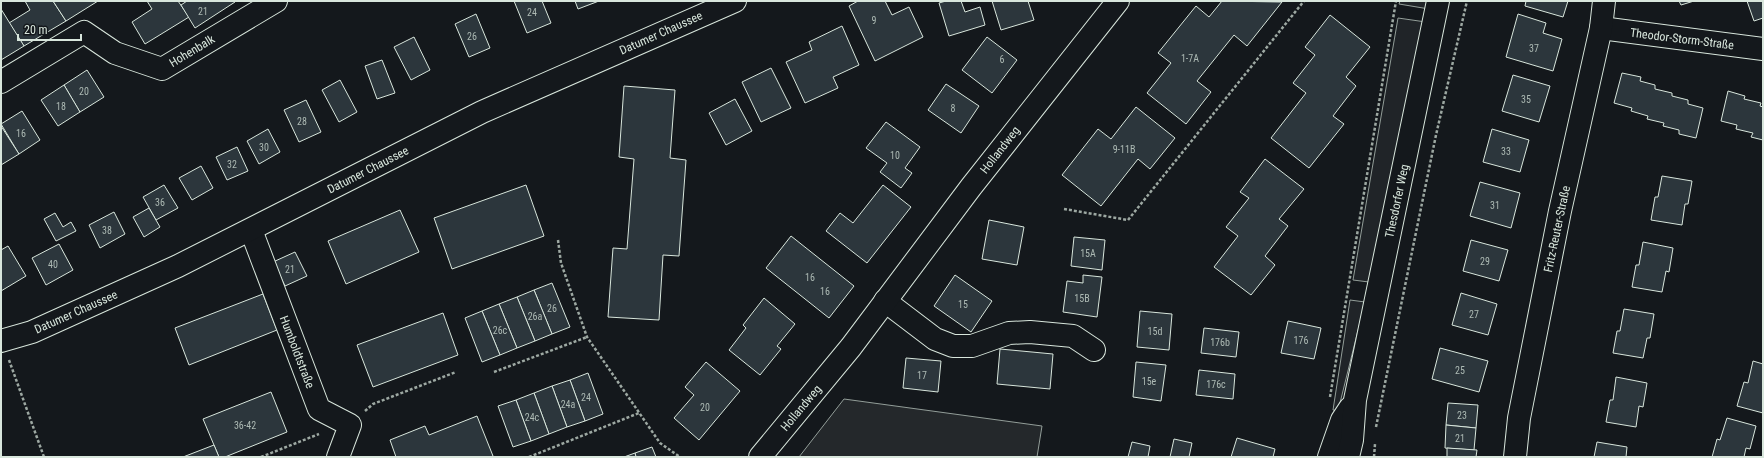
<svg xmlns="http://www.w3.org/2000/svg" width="1764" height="458" font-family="'Roboto Condensed',sans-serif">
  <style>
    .green { fill: #202428; stroke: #939e99 }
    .parking { fill: #24282b; stroke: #939e99 }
    .building { fill: #2c363c; stroke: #d8e6dc }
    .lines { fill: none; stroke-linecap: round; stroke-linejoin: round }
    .minor-casing { stroke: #d8e6dc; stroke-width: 24 }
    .path { stroke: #9da8a2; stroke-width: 2.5; stroke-dasharray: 3 2; stroke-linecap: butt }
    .minor { stroke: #14181c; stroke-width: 22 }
    .labels { text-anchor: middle; stroke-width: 3; stroke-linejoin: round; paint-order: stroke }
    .number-label { font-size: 10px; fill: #adbab4 }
    .street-label { font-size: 12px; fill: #d8e6dc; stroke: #14181c }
  </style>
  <rect width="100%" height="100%" fill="#14181c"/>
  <g class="green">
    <path d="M1400,1H1431L1429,9L1399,4Z"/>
    <path d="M1398,18L1426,22L1369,282L1353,280Z"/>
    <path d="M1350,300L1365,302L1338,411L1333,410Z"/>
  </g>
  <path class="parking" d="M844,399L1042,426L1037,457H799Z"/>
  <g class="building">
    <path d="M25,1H53L66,21L24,46L9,23L30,10Z"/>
    <path d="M53,1H98L66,21Z"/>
    <path d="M147,1H178L189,17L145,44L132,22L152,9Z"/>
    <path d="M187,1H235V2L195,28L181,5Z"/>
    <path d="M514,1H542L551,23L527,33Z"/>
    <path d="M575,1H599L578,9Z"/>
    <path d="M858,1H885L892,15L909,7L923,37L875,61L849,6Z"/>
    <path d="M946,1H961L965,12L980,7L985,25L949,36L939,3Z"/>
    <path d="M992,1H1028L1034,20L1001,30Z"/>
    <path d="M1222,1L1282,2L1247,46L1234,35L1197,81L1211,92L1186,124L1147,93L1171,63L1158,53L1196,6L1209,17Z"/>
    <path d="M1526,1H1568L1563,17L1525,6Z"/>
    <path d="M1679,1H1694L1681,5Z"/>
    <path d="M1747,1H1763V18L1754,21Z"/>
    <path d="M1,9L24,46L1,60Z"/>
    <path d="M476,14L490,48L469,57L455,24Z"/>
    <path d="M1518,14L1546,23L1543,33L1562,39L1553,71L1506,57Z"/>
    <path d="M1330,15L1370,47L1346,77L1356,86L1333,116L1344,124L1309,168L1271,138L1306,93L1293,83L1315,55L1305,47Z"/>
    <path d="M842,26L859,65L833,77L838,88L805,103L786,62L812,50L809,42Z"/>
    <path d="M414,37L430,70L411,80L394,47Z"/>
    <path d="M987,37L1017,60L992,93L962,70Z"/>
    <path d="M382,60L395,93L377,99L365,66Z"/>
    <path d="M771,68L791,108L761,122L742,82Z"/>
    <path d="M87,70L104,97L80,112L64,85Z"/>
    <path d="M1622,73L1641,77L1640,81L1655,85V89L1672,93V96L1688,100V104L1703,108L1696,138L1679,134V130L1663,126L1664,123L1647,119L1648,116L1631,111L1632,108L1614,103Z"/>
    <path d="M1513,75L1550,86L1539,122L1502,111Z"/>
    <path d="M340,80L357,112L339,122L322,90Z"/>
    <path d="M946,84L979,106L961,133L928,110Z"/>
    <path d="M64,85L80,112L58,126L41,100Z"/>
    <path d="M624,86L675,90L670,158L686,160L679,256L663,255L659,320L608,317L613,248L627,249L634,159L619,157Z"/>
    <path d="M1728,91L1745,96L1744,99L1761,103L1760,106L1763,107V140L1751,137L1753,133L1736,129L1737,125L1721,121Z"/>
    <path d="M735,99L752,131L726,145L709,113Z"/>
    <path d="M306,100L321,132L299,142L284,110Z"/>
    <path d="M1136,107L1175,138L1150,169L1138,159L1101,206L1062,175L1098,129L1111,139Z"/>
    <path d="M22,111L40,140L19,154L1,124Z"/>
    <path d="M886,122L920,147L905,168L912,173L901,188L880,172L887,163L866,148Z"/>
    <path d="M1,126L19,154L1,165Z"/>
    <path d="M268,129L280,152L259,164L247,141Z"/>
    <path d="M1492,129L1529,140L1520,172L1483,162Z"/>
    <path d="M237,147L248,171L227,180L216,157Z"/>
    <path d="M1265,159L1304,189L1279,219L1288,226L1265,256L1275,265L1251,295L1214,267L1238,236L1226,227L1249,198L1240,192Z"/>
    <path d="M201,166L213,188L192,200L179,178Z"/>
    <path d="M1662,176L1692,181L1688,204H1685L1682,225L1651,220L1655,197H1658Z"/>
    <path d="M1480,182L1520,193L1511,228L1470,216Z"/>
    <path d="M164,185L178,208L156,220L143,197Z"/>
    <path d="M526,185L544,236L452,269L434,218Z"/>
    <path d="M883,185L911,207L867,263L826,231L840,213L853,223Z"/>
    <path d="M149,208L160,227L144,237L133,217Z"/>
    <path d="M400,210L419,252L346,284L328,241Z"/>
    <path d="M114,212L125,234L100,248L89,225Z"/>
    <path d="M55,213L63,227L71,222L76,231L56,241L44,219Z"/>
    <path d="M989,220L1024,227L1017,265L982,259Z"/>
    <path d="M791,236L854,286L829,318L766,268Z"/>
    <path d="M1074,237L1105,240L1102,270L1071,266Z"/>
    <path d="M1471,240L1508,250L1499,281L1463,271Z"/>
    <path d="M1643,242L1673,248L1669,272L1666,271L1662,292L1632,287L1636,265H1639Z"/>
    <path d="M59,244L73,270L46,285L32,258Z"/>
    <path d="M8,246L26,276L1,291V250Z"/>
    <path d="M295,252L307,276L285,286L273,262Z"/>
    <path d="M955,275L992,301L971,332L934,306Z"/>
    <path d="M1083,275L1102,277L1097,317L1063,312L1067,281L1083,283Z"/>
    <path d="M552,283L570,327L552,334L534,290Z"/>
    <path d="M534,290L552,334L535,341L517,297Z"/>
    <path d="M1461,293L1497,304L1488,335L1452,325Z"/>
    <path d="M263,294L277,330L189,365L175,328Z"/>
    <path d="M517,297L535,341L517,348L499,304Z"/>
    <path d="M764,298L795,324L777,346L781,349L760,375L729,350L746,328L743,325Z"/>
    <path d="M499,304L517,348L500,355L482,311Z"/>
    <path d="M1624,309L1654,314L1650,338H1647L1643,358L1613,353L1617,331H1620Z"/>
    <path d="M482,311L500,355L482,362L465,318Z"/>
    <path d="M1140,311L1172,314L1169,350L1137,347Z"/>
    <path d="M443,313L458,355L373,387L357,345Z"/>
    <path d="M1288,321L1321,328L1314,359L1281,353Z"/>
    <path d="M1204,328L1239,332L1236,357L1201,353Z"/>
    <path d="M1440,348L1488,361L1479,392L1432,379Z"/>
    <path d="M1000,349L1053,354L1050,389L997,384Z"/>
    <path d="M906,358L941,361L938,392L903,388Z"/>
    <path d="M1753,361L1763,364V413L1737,406L1744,382L1748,383Z"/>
    <path d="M706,362L740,391L699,440L674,418L694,395L685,387Z"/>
    <path d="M1136,362L1166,365L1161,401L1133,397Z"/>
    <path d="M1199,370L1235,374L1233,399L1196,395Z"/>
    <path d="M588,373L603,414L585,421L570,380Z"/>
    <path d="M1616,377L1647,383L1643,407L1639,406L1636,427L1606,422L1610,400H1613Z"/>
    <path d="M570,380L585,421L567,427L552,386Z"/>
    <path d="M552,386L567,427L549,434L534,393Z"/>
    <path d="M271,392L287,432L225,457H219L203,419Z"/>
    <path d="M534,393L549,434L531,441L516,400Z"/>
    <path d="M516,400L531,441L513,447L498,406Z"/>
    <path d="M1448,403L1478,405L1476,428L1446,425Z"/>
    <path d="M477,416L493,456L491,457H396L390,440L425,426L429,435Z"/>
    <path d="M1727,418L1756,426L1750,449L1746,448L1744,457H1712L1717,439L1720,440Z"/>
    <path d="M1446,425L1476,428L1474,450L1445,448Z"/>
    <path d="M1237,438L1275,449L1273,457H1231Z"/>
    <path d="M1174,439L1192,443L1189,457H1170Z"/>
    <path d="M1132,442L1150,446L1148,457H1128Z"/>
    <path d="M1597,442L1627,447L1626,457H1594Z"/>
    <path d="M214,445L219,457H183Z"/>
    <path d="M652,447L656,457H636L635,453Z"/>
    <path d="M1447,448L1477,450L1476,457H1447Z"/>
    <path d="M635,453L636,457H624Z"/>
  </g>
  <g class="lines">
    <defs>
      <g id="minor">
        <path d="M1601,28L1763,49"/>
        <path d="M1,82L84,32L115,53L162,69L276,1"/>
        <path d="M251,230L319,409L350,425L338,457"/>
        <path d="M885,301L935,339L953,346H972L1009,333L1030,332L1073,336L1094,350"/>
        <path d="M1,341L32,332L178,266L482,112L735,1"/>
        <path d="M760,457L851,347L971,187L1118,1"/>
        <path d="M1329,457L1342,420L1350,408"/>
        <path d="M1348,457L1352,440L1355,400L1438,1"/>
        <path d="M1515,457L1519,418L1560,211L1601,28L1604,1"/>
      </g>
    </defs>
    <use href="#minor" class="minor-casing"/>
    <g class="path">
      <path d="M1064,209L1128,220L1304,1"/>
      <path d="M558,240L561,263L587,337L660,443L680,457"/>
      <path d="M9,360L44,457"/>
      <path d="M494,372L587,337"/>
      <path d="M1330,397L1396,1"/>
      <path d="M365,411L373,404L456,372"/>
      <path d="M1376,427L1436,135L1467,1"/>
      <path d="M261,457L319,434"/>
      <path d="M529,457L639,413"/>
      <path d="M1374,457L1375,444"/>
    </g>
    <use href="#minor" class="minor"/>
  </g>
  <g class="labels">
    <g class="number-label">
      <text x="203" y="15">21</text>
      <text x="532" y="16">24</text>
      <text x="874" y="24">9</text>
      <text x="472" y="40">26</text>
      <text x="1534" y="52">37</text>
      <text x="1190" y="62">1-7A</text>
      <text x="1002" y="63">6</text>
      <text x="84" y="95">20</text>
      <text x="1526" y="103">35</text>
      <text x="61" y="110">18</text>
      <text x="953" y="112">8</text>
      <text x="302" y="125">28</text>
      <text x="21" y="137">16</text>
      <text x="264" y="151">30</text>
      <text x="1124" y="153">9-11B</text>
      <text x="1506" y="155">33</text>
      <text x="895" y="159">10</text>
      <text x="232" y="168">32</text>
      <text x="160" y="206">36</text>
      <text x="1495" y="209">31</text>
      <text x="107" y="234">38</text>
      <text x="1088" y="257">15A</text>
      <text x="1485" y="265">29</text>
      <text x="53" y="268">40</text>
      <text x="290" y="273">21</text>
      <text x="810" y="281">16</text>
      <text x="825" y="295">16</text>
      <text x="1082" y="302">15B</text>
      <text x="963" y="308">15</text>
      <text x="552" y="312">26</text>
      <text x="1474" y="318">27</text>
      <text x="535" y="320">26a</text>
      <text x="500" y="334">26c</text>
      <text x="1155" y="335">15d</text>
      <text x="1301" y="344">176</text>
      <text x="1220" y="346">176b</text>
      <text x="1460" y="374">25</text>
      <text x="922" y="379">17</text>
      <text x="1149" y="385">15e</text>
      <text x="1216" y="388">176c</text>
      <text x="586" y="401">24</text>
      <text x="568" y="408">24a</text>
      <text x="705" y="411">20</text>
      <text x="1462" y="419">23</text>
      <text x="532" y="421">24c</text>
      <text x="245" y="429">36-42</text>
      <text x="1460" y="442">21</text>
    </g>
    <g class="street-label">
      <text transform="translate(661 33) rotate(-24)" y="4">Datumer Chaussee</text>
      <text transform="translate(1682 39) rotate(7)" y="4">Theodor-Storm-Straße</text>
      <text transform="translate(192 51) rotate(-31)" y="4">Hohenbalk</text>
      <text transform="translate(1000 150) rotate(-52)" y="4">Hollandweg</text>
      <text transform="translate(368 170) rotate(-27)" y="4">Datumer Chaussee</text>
      <text transform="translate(1397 201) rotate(-78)" y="4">Thesdorfer Weg</text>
      <text transform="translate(1557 229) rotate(-78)" y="4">Fritz-Reuter-Straße</text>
      <text transform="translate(76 312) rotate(-24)" y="4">Datumer Chaussee</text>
      <text transform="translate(297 352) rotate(69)" y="4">Humboldtstraße</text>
      <text transform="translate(801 408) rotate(-50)" y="4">Hollandweg</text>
    </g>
  </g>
  <rect width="1764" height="458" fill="none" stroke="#d8e6dc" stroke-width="4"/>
  <path d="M18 34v6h63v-6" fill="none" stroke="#d8e6dc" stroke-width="2"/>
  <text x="24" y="34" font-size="12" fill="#d8e6dc" stroke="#14181c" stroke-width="3" paint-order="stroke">20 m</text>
</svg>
